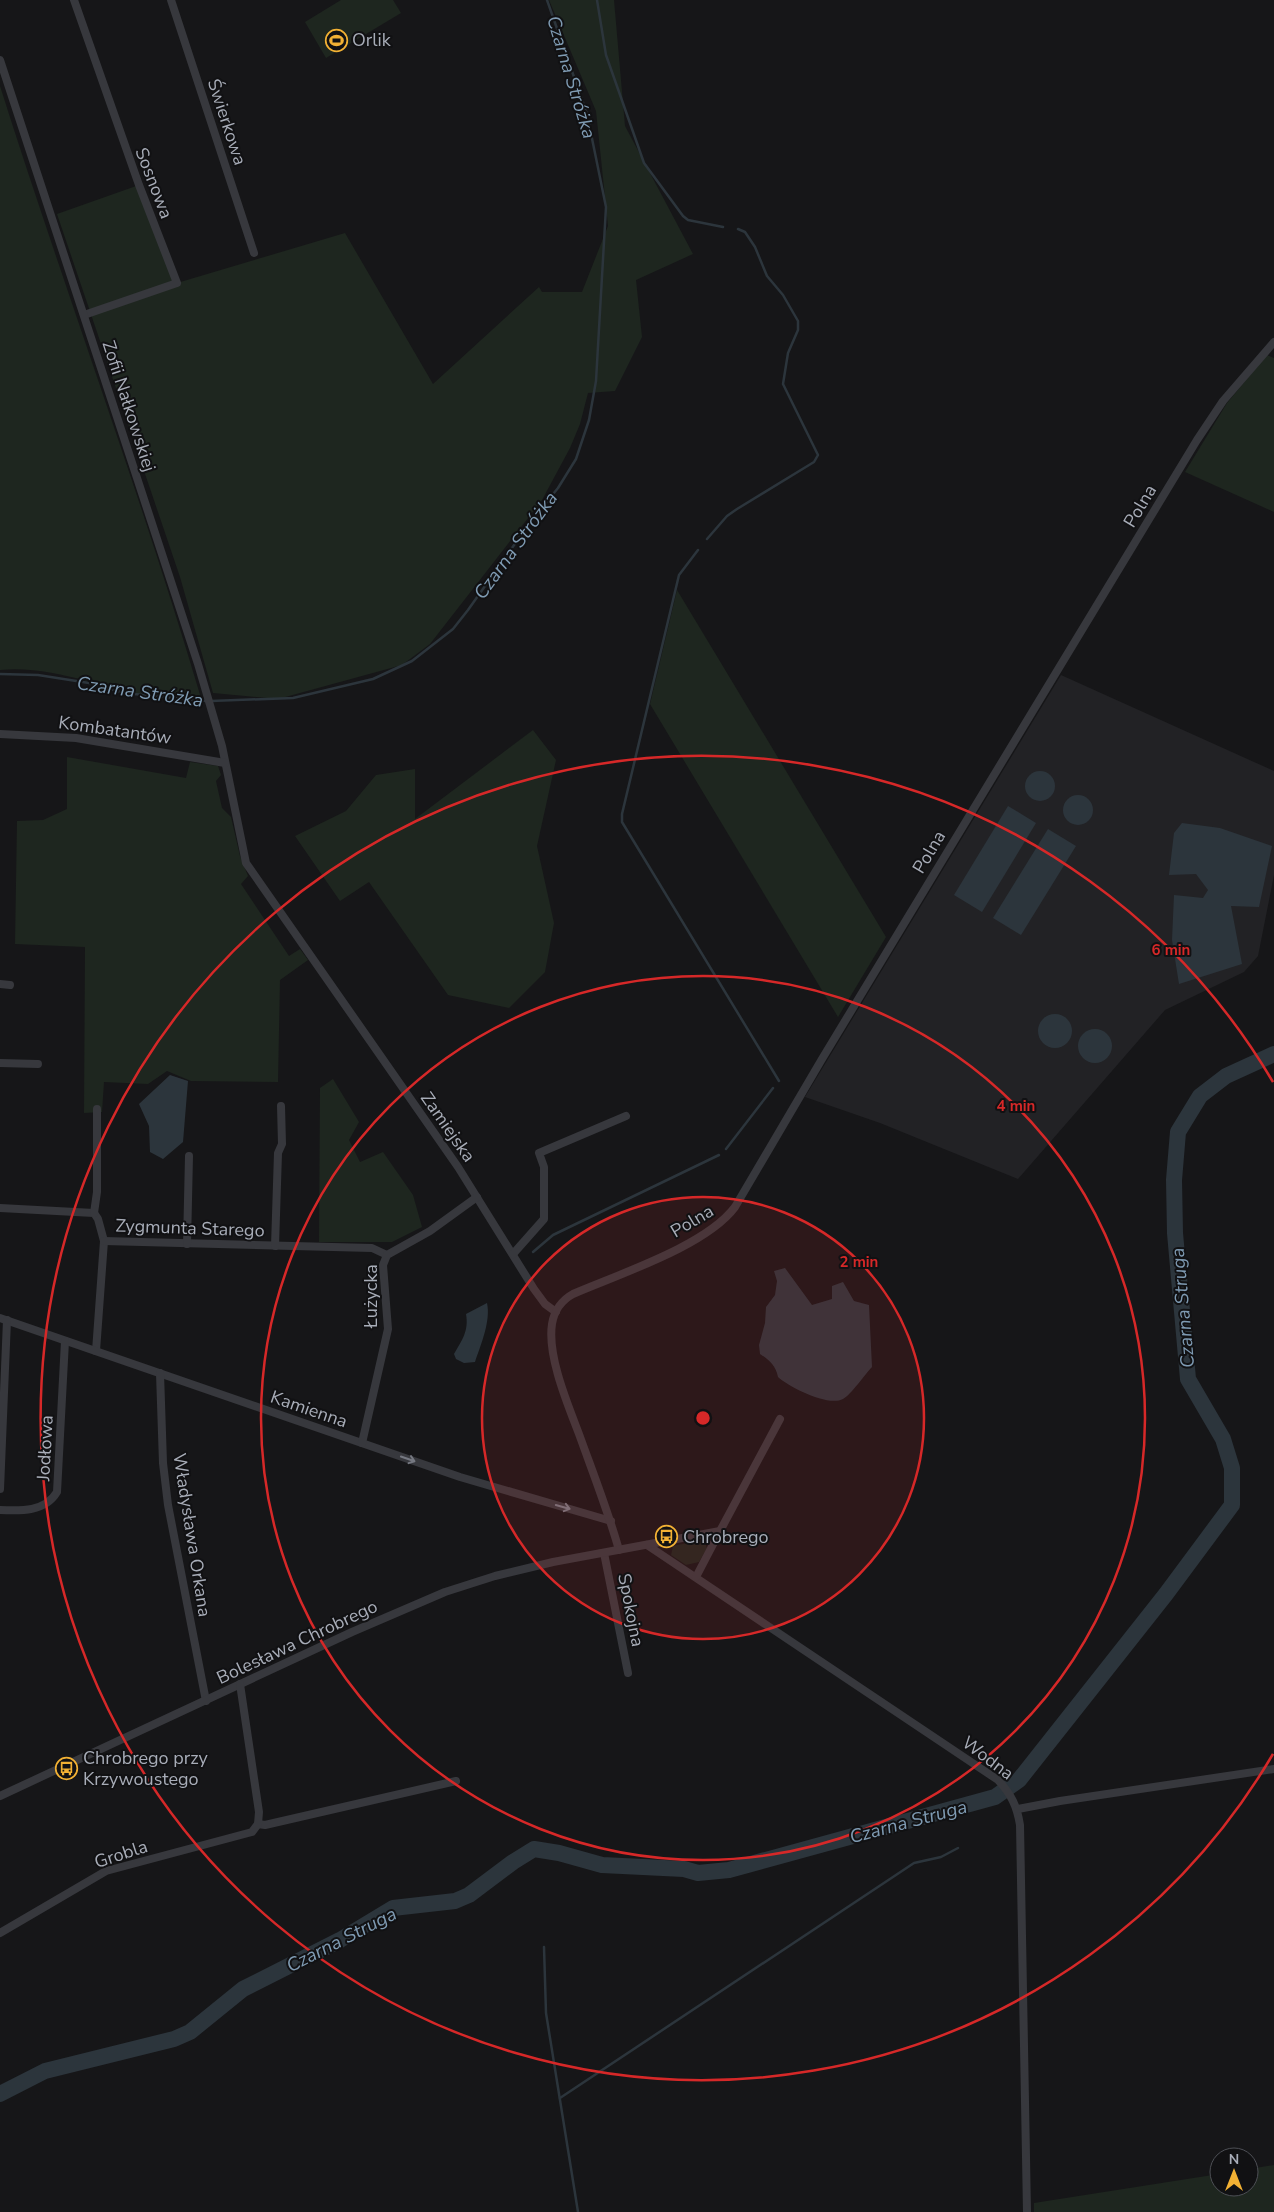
<svg xmlns="http://www.w3.org/2000/svg" width="1274" height="2212" font-family="'Nunito Sans',sans-serif">
  <style>
    .built { fill: #222225 }
    .green { fill: #1e261f }
    .water { fill: #2c353c }
    .lines { fill: none; stroke-linecap: round; stroke-linejoin: round }
    .stream { stroke: #2c353c; stroke-width: 2.5 }
    .river { stroke: #2c353c; stroke-width: 16 }
    .street { stroke: #37383d; stroke-width: 8 }
    .oneway { stroke: #757881 }
    .ring { fill: none; stroke: #d62828; stroke-width: 2.5 }
    .labels { text-anchor: middle; stroke-width: 4; stroke-linejoin: round; paint-order: stroke }
    .poi-label { font-size: 18px; fill: #a8adb8; stroke: #111113; text-anchor: start }
    .street-label { font-size: 18px; fill: #a8adb8; stroke: #111113 }
    .water-label { font-size: 19px; font-style: italic; fill: #7f9bb3; stroke: #111113 }
    .centre { fill: #d62828; stroke: #111113; stroke-width: 2.5 }
    .ring-label { font-size: 15px; text-anchor: middle; font-weight: bold; fill: #d62828; stroke: #111113; stroke-width: 4; stroke-linejoin: round; paint-order: stroke }
  </style>
  <rect width="100%" height="100%" fill="#161618"/>
  <path class="built" d="M1061,675L1274,771V875L1258,956L1244,972L1165,1010L1018,1179L880,1123L805,1097Z"/>
  <g class="green">
    <path d="M341,0H393L401,13L326,58L305,22Z"/>
    <path d="M549,0H614L625,126L693,254L636,280L642,337L615,391L588,393L580,424L570,448L542,500L430,644L402,665L278,699L213,693L180,577L57,214L139,185L177,283L345,233L433,384L539,287L542,292H582L608,226L596,111Z"/>
    <path d="M0,86C65,291 140,492 201,698C187,698 172,699 159,698C105,690 55,665 0,670Z"/>
    <path d="M1267,355L1274,358V512L1185,472L1227,403Z"/>
    <path d="M677,590L886,937L838,1017L650,704Z"/>
    <path d="M533,730L556,760L537,846L554,923L545,972L509,1008L448,995L369,882L340,901L295,836L346,811L376,775L415,769V819Z"/>
    <path d="M67,757L186,778L190,762L218,766L221,775L216,781L222,808L231,817L240,856L248,876L241,884L289,956L300,949L308,960L280,980L278,1082L191,1081L167,1071L148,1084L104,1082L102,1112L84,1113L85,947L15,944L17,821L43,820L67,809Z"/>
    <path d="M333,1079L359,1122L349,1140L360,1162L383,1152L413,1195L422,1227L392,1242H319L320,1088Z"/>
    <path d="M701,1540L705,1543L707,1548L699,1562L686,1565L671,1555L673,1546Z"/>
    <path d="M1274,2165V2212H1034V2203L1219,2174V2187H1249V2169Z"/>
  </g>
  <g class="water">
    <circle cx="1040" cy="786" r="15"/>
    <circle cx="1078" cy="810" r="15"/>
    <path d="M1008,806L1036,823L982,912L954,895Z"/>
    <path d="M1182,823L1220,828L1272,846L1259,907L1231,906L1242,964L1179,984L1172,940L1174,895L1203,898L1208,890L1196,874L1169,875L1174,833Z"/>
    <path d="M1048,829L1076,846L1021,935L993,918Z"/>
    <circle cx="1055" cy="1031" r="17"/>
    <circle cx="1095" cy="1046" r="17"/>
    <path d="M170,1075L188,1081L183,1142L163,1159L150,1152L149,1126L139,1104Z"/>
    <path d="M785,1268L812,1305L832,1299V1286L843,1282L854,1301L869,1305L872,1367C865,1374 851,1395 843,1399C828,1407 789,1387 778,1377C776,1366 769,1360 760,1354L759,1345L765,1323L766,1307L775,1295L777,1281L774,1271Z"/>
    <path d="M487,1303C491,1321 481,1344 475,1362L464,1363L456,1359L454,1354C462,1340 469,1331 466,1314Z"/>
  </g>
  <g class="lines">
    <g class="stream">
      <path d="M597,0L606,55L644,163L683,216L688,220L723,227"/>
      <path d="M707,539L727,516L737,509L814,462L818,455L783,384L788,353L798,330V321L783,295L767,276L755,247L745,232L738,229"/>
      <path d="M698,550L679,575L622,814V822L779,1081"/>
      <path d="M0,674L38,675L89,683L124,693L206,701"/>
      <path d="M211,701L293,698L373,679L412,661L453,629L468,610L529,524L558,488L576,459L589,420L596,381L606,207L587,114L547,0"/>
      <path d="M726,1149L773,1088"/>
      <path d="M533,1252L553,1235L719,1155"/>
      <path d="M544,1947L546,2013L578,2212"/>
      <path d="M560,2098L914,1863L941,1857L958,1848"/>
    </g>
    <path class="river" d="M0,2094L45,2071L174,2039L190,2032L243,1989L340,1940L393,1908L455,1901L469,1895L513,1862L534,1849L559,1853L602,1865L684,1869L698,1873L729,1870L995,1797L1019,1780L1166,1594L1232,1505V1468L1223,1439L1188,1379L1175,1233L1174,1180L1178,1132L1200,1096L1226,1076L1274,1054"/>
    <g class="street">
      <path d="M74,0L139,185L177,283L84,315"/>
      <path d="M171,0L254,253"/>
      <path d="M0,60L198,664L222,746L246,863L458,1167L534,1289L545,1304L556,1312"/>
      <path d="M0,734L76,738L225,763"/>
      <path d="M0,984L10,985"/>
      <path d="M0,1063L38,1064"/>
      <path d="M0,1208L94,1213L98,1219L104,1241L96,1351"/>
      <path d="M94,1213L97,1192V1109"/>
      <path d="M104,1241L372,1248L387,1255"/>
      <path d="M187,1244L189,1156"/>
      <path d="M275,1246L278,1153L282,1144L281,1106"/>
      <path d="M513,1254L544,1219V1167L539,1153L626,1116"/>
      <path d="M0,1318L460,1477L611,1521"/>
      <path d="M160,1373L163,1463L168,1505L206,1701"/>
      <path d="M362,1443L388,1329L383,1265L387,1255L430,1231L477,1197"/>
      <path d="M0,1489L7,1320"/>
      <path d="M0,1510C21,1511 45,1512 57,1492L65,1341"/>
      <path d="M647,1545L998,1780C1011,1794 1017,1806 1020,1825L1027,2212"/>
      <path d="M619,1550C608,1511 593,1473 579,1434C568,1405 547,1356 552,1324C554,1311 562,1300 573,1294C619,1274 706,1246 735,1207L822,1059L1197,440L1223,401L1274,342"/>
      <path d="M604,1553L628,1673"/>
      <path d="M696,1577L720,1531"/>
      <path d="M0,1796L352,1632L445,1592L495,1576L553,1562L720,1531L780,1419"/>
      <path d="M1018,1809L1060,1801L1274,1769"/>
      <path d="M258,1824L265,1825L456,1781"/>
      <path d="M0,1933L106,1871L252,1832L258,1824L259,1812L240,1684"/>
    </g>
  </g>
  <defs><path id="oneway-shaft" d="M-6 0H5M1.5-3L5.5 0L1.5 3" fill="none" stroke-width="1.6" stroke-linecap="round" stroke-linejoin="round" transform="scale(1.25)"/></defs>
  <g class="oneway">
    <use href="#oneway-shaft" transform="translate(408 1459) rotate(19)"/>
    <use href="#oneway-shaft" transform="translate(563 1507) rotate(16)"/>
  </g>
  <circle cx="703" cy="1418" r="221" fill="#d62828" fill-opacity=".12"/>
  <g class="ring">
    <circle cx="703" cy="1418" r="221"/>
    <circle cx="703" cy="1418" r="442"/>
    <path d="M1273 1754A662 662 0 1 1 1273 1082"/>
  </g>
  <defs>
    <symbol id="stadium-ring" viewBox="-11 -11 22 22"><circle r="9.5" fill="#111113" stroke="#f2b134" stroke-width="1.5"/><path d="M0-5a6.5 5 0 1 0 0 10a6.5 5 0 1 0 0-10ZM-3.5-1.8h7v3.6h-7Z" fill="#f2b134"/></symbol>
    <symbol id="bus-ring" viewBox="-11 -11 22 22"><circle r="9.5" fill="#111113" stroke="#f2b134" stroke-width="1.5"/><path d="M-5-6H5V4H4V6H2V4H-2V6H-4V4H-5ZM-3.5-4V0h7V-4ZM-3.5 1.2v1.5H-2V1.2ZM2 1.2v1.5H3.5V1.2Z" fill="#f2b134"/></symbol>
  </defs>
  <g fill-rule="evenodd">
    <use href="#stadium-ring" x="324" y="28" width="25" height="25"/>
    <use href="#bus-ring" x="654" y="1524" width="25" height="25"/>
    <use href="#bus-ring" x="54" y="1756" width="25" height="25"/>
  </g>
  <g class="labels">
    <g class="poi-label">
      <text x="352" y="46">Orlik</text>
      <text x="683" y="1543">Chrobrego</text>
      <text x="83" y="1764">Chrobrego przy<tspan x="83" dy="21">Krzywoustego</tspan></text>
    </g>
    <g class="street-label">
      <text transform="translate(227 122) rotate(72)" y="6">Świerkowa</text>
      <text transform="translate(154 183) rotate(69)" y="6">Sosnowa</text>
      <text transform="translate(129 406) rotate(72)" y="6">Zofii Nałkowskiej</text>
      <text transform="translate(1140 506) rotate(-59)" y="6">Polna</text>
      <text transform="translate(115 730) rotate(8)" y="6">Kombatantów</text>
      <text transform="translate(929 852) rotate(-59)" y="6">Polna</text>
      <text transform="translate(448 1127) rotate(55)" y="6">Zamiejska</text>
      <text transform="translate(692 1221) rotate(-31)" y="6">Polna</text>
      <text transform="translate(190 1228) rotate(2)" y="6">Zygmunta Starego</text>
      <text transform="translate(371 1296) rotate(-90)" y="6">Łużycka</text>
      <text transform="translate(309 1409) rotate(19)" y="6">Kamienna</text>
      <text transform="translate(45 1448) rotate(-87)" y="6">Jodłowa</text>
      <text transform="translate(192 1535) rotate(81)" y="6">Władysława Orkana</text>
      <text transform="translate(631 1610) rotate(79)" y="6">Spokojna</text>
      <text transform="translate(297 1642) rotate(-25)" y="6">Bolesława Chrobrego</text>
      <text transform="translate(988 1758) rotate(37)" y="6">Wodna</text>
      <text transform="translate(121 1854) rotate(-18)" y="6">Grobla</text>
    </g>
    <g class="water-label">
      <text transform="translate(572 77) rotate(73)" y="7">Czarna Stróżka</text>
      <text transform="translate(515 545) rotate(-54)" y="7">Czarna Stróżka</text>
      <text transform="translate(140 691) rotate(8)" y="7">Czarna Stróżka</text>
      <text transform="translate(1182 1308) rotate(-95)" y="7">Czarna Struga</text>
      <text transform="translate(908 1821) rotate(-15)" y="7">Czarna Struga</text>
      <text transform="translate(341 1939) rotate(-27)" y="7">Czarna Struga</text>
    </g>
  </g>
  <circle cx="703" cy="1418" r="8" class="centre"/>
  <g class="ring-label">
    <text x="1171" y="955">6 min</text>
    <text x="1016" y="1111">4 min</text>
    <text x="859" y="1267">2 min</text>
  </g>
  <g transform="translate(1234 2172)"><circle r="24" fill="#111113" stroke="#4d4f55"/>
  <path d="M0-4L9 19L0 12L-9 19Z" fill="#f2b134"/>
  <text y="-8" font-size="14" font-weight="bold" text-anchor="middle" fill="#a8adb8">N</text>
  </g>
</svg>
